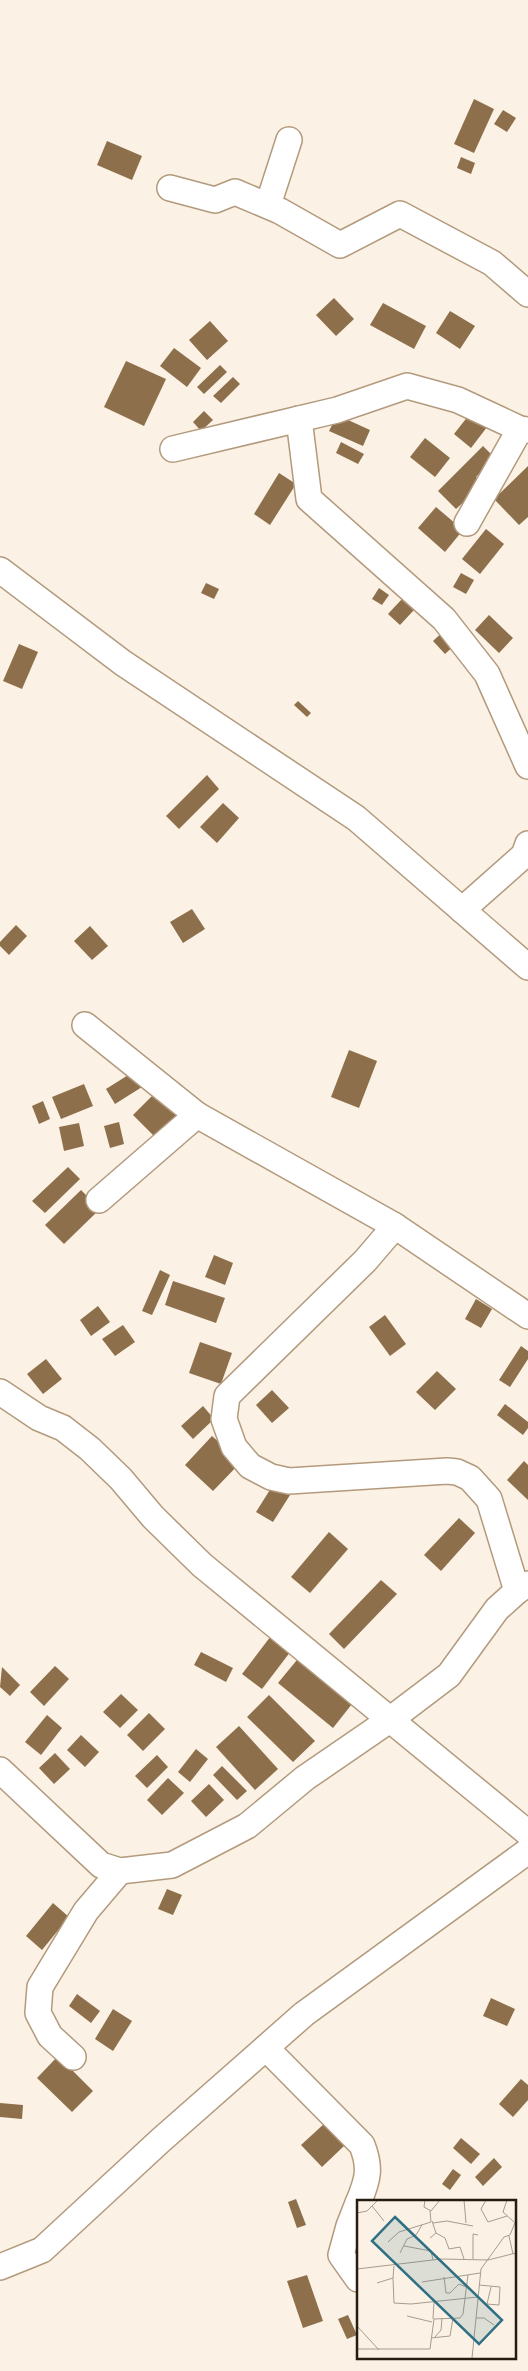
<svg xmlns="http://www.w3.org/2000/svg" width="528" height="2371" font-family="'Work Sans',sans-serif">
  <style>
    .building { fill: #8d6f4b }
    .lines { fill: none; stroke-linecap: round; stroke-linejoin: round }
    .minor-casing { stroke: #b39a7d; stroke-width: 28 }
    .minor { stroke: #fff; stroke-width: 25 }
    .inset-road { fill: none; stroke: #a69c90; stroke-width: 1 }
    .view { fill: #307084; fill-opacity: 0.15; stroke: #307084; stroke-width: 2.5 }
    .inset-edge { fill: none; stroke: #261d11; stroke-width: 2.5 }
  </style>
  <rect width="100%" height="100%" fill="#fbf1e4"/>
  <g class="building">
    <path d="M474,99L494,109L474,153L454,144Z"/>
    <path d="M503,110L516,118L507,132L494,124Z"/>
    <path d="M107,141L142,156L132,180L97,165Z"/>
    <path d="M461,157L475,163L471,174L457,168Z"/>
    <path d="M334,298L354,319L336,336L316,315Z"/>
    <path d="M383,303L426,326L414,349L370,325Z"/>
    <path d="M450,311L475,326L460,349L436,333Z"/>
    <path d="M210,321L228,341L207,360L189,340Z"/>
    <path d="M174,348L201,368L187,387L160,366Z"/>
    <path d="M126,361L166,379L144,426L104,407Z"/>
    <path d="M220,365L227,372L204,394L197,387Z"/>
    <path d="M233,377L240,384L221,403L213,396Z"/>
    <path d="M480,401L497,414L471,448L454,434Z"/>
    <path d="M204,411L213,420L201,431L193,422Z"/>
    <path d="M337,415L370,430L363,446L329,431Z"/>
    <path d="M425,438L450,458L435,477L410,457Z"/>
    <path d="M341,442L364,454L358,464L336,453Z"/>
    <path d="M483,446L495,458L476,477L483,484L456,509L438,491Z"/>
    <path d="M528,466V517L519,525L494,499Z"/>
    <path d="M279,473L296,484L270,525L254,514Z"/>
    <path d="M436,507L463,530L445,552L418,528Z"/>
    <path d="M486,529L504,544L480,574L462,559Z"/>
    <path d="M461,573L474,580L466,594L453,587Z"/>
    <path d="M206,583L219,589L214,599L201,593Z"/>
    <path d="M415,585L427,596L400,625L388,614Z"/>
    <path d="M379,588L389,595L382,605L372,599Z"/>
    <path d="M489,615L513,638L499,653L475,630Z"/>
    <path d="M447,628L459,641L445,654L433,641Z"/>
    <path d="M19,644L38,652L22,689L3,681Z"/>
    <path d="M298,701L311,713L307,717L294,705Z"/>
    <path d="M207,775L219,789L179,829L166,816Z"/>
    <path d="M223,803L239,818L217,843L200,827Z"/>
    <path d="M192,909L205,929L183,943L170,922Z"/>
    <path d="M16,925L27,936L9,955L0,946V942Z"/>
    <path d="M90,926L108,946L92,960L74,941Z"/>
    <path d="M349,1050L377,1061L359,1108L331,1097Z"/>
    <path d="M133,1072L142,1087L115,1104L106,1089Z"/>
    <path d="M84,1084L93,1106L61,1119L52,1097Z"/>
    <path d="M157,1091L184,1118L160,1142L133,1115Z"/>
    <path d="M43,1101L50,1119L39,1124L32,1106Z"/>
    <path d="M119,1122L124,1144L110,1148L104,1126Z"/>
    <path d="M79,1123L84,1146L64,1151L59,1127Z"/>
    <path d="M68,1167L80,1179L45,1213L32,1201Z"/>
    <path d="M81,1190L100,1209L64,1244L45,1225Z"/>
    <path d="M214,1255L233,1263L225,1285L205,1277Z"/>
    <path d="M160,1270L170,1275L152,1315L142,1311Z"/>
    <path d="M173,1281L225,1298L216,1323L165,1305Z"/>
    <path d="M476,1299L492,1309L481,1328L465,1319Z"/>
    <path d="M98,1306L110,1322L91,1336L80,1320Z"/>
    <path d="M385,1315L406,1344L390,1356L369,1327Z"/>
    <path d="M123,1325L135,1342L115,1356L102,1339Z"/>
    <path d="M200,1342L232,1353L221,1384L189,1373Z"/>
    <path d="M521,1346L528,1351V1359L510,1387L499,1380Z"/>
    <path d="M46,1359L62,1379L43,1394L27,1374Z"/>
    <path d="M437,1371L456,1389L435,1410L416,1392Z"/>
    <path d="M272,1390L289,1408L272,1423L256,1405Z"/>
    <path d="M505,1404L528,1422V1428L523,1435L497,1415Z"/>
    <path d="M203,1406L214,1419L193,1439L181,1426Z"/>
    <path d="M212,1436L241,1462L213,1491L185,1465Z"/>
    <path d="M524,1461L528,1465V1500L507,1480Z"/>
    <path d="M273,1485L290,1495L273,1522L256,1512Z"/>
    <path d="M459,1518L475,1533L441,1571L424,1555Z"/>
    <path d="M329,1532L348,1549L310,1593L291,1577Z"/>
    <path d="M381,1580L397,1594L344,1649L329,1634Z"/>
    <path d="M274,1632L294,1647L262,1689L242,1674Z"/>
    <path d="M201,1652L233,1668L226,1682L194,1665Z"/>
    <path d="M301,1655L356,1699L333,1728L278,1683Z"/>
    <path d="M55,1666L69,1679L44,1706L30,1692Z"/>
    <path d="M2,1667L20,1685L10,1696L0,1687Z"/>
    <path d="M121,1694L138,1710L120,1728L103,1712Z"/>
    <path d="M269,1695L315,1741L293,1762L247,1717Z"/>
    <path d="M149,1713L165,1729L143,1751L127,1735Z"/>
    <path d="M47,1715L62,1728L41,1755L25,1742Z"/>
    <path d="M239,1726L278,1769L255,1790L216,1747Z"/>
    <path d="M81,1735L99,1752L85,1767L67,1750Z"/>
    <path d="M196,1749L208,1759L190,1782L178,1772Z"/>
    <path d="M55,1753L70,1769L54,1784L39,1768Z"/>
    <path d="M157,1755L168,1767L147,1788L135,1776Z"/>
    <path d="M222,1766L247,1791L237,1800L213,1775Z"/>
    <path d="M168,1778L184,1793L162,1815L147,1800Z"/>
    <path d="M209,1784L224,1800L206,1817L191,1801Z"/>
    <path d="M167,1889L182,1895L173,1915L158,1909Z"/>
    <path d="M53,1903L69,1917L42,1950L26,1936Z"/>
    <path d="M77,1994L100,2011L91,2023L69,2006Z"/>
    <path d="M491,1998L515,2009L507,2026L483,2016Z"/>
    <path d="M113,2009L132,2021L113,2051L95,2039Z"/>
    <path d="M58,2056L93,2091L72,2112L37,2078Z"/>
    <path d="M521,2079L528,2085V2100L513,2117L499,2104Z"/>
    <path d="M0,2103L23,2105L22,2119L0,2117Z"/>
    <path d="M325,2123L345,2145L322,2167L301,2145Z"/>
    <path d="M461,2138L480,2154L471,2164L453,2148Z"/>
    <path d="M494,2158L502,2167L483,2186L475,2177Z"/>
    <path d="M453,2169L461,2175L450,2190L442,2184Z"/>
    <path d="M296,2199L306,2225L297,2228L288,2202Z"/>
    <path d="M307,2275L323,2321L303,2328L287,2281Z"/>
    <path d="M348,2315L357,2335L347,2339L338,2319Z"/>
  </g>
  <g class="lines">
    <defs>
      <g id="minor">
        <path d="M170,188L215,200L235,192L280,211L340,245L400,214L492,263L528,294"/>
        <path d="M268,205L289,140"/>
        <path d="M299,419L309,499L444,619L487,674L528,766"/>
        <path d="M173,449L337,410L407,386L458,400L520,429L528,430"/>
        <path d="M467,523L520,429"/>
        <path d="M0,570L123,663L356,818L528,967"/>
        <path d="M462,910L524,855L528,844"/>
        <path d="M85,1025L197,1115L395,1226L528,1316"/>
        <path d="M99,1200L197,1115"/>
        <path d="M395,1226L365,1261L227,1396L224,1419L234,1447L250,1466L271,1477L289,1481L447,1471L457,1472L470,1478L489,1499L517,1591"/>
        <path d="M0,1392L39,1418L63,1428L90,1449L121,1479L153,1517L202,1565L528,1833"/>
        <path d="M0,1770L101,1865L120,1871L172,1865L247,1826L305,1778L391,1719L449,1675L497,1609L517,1591L528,1584"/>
        <path d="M266,2048L362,2145C371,2168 368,2179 359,2201"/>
        <path d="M73,2057L50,2036L38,2013L40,1987L86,1911L120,1871"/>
        <path d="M358,2203L349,2226L341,2255L358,2279"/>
        <path d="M0,2267L42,2250L161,2140L304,2014L528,1851"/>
      </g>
    </defs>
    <use href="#minor" class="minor-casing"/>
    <use href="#minor" class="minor"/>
  </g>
  <g transform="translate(357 2200)">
    <rect width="159" height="159" fill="#fbf1e4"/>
    <path class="inset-road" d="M68,0L67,7L74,11L83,0M107,0L109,23M129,0L124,9L131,22L150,16M150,0L146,12L157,22M15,6L27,21M0,13L10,11L21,0M76,23L90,21L116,26M79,33L88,38L92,49L103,47L107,59M152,36L156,54M73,38L79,33L75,21M31,42L42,32L74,22L73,11M47,46L74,51L76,60M43,53L50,39L59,35L65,25M116,59V34L121,35M0,69L84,59L131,60L159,53M87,77L89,93H93L102,84L109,87M36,78L37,103L54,104L121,97M65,82L123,73M20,83L36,78L37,66M122,85L143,87L142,105L130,104L134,87M50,116L75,122M119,118H127L137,125M76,119L77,102M0,126L22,150M78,137L84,130L85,118M74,138L93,136L96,118M0,149H73L77,119L103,118L106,114L111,75M115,158L124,69L147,37L153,35L159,20"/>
    <path class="view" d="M38,17L145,120L122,144L15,41Z"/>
    <rect width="159" height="159" class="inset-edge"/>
  </g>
</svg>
